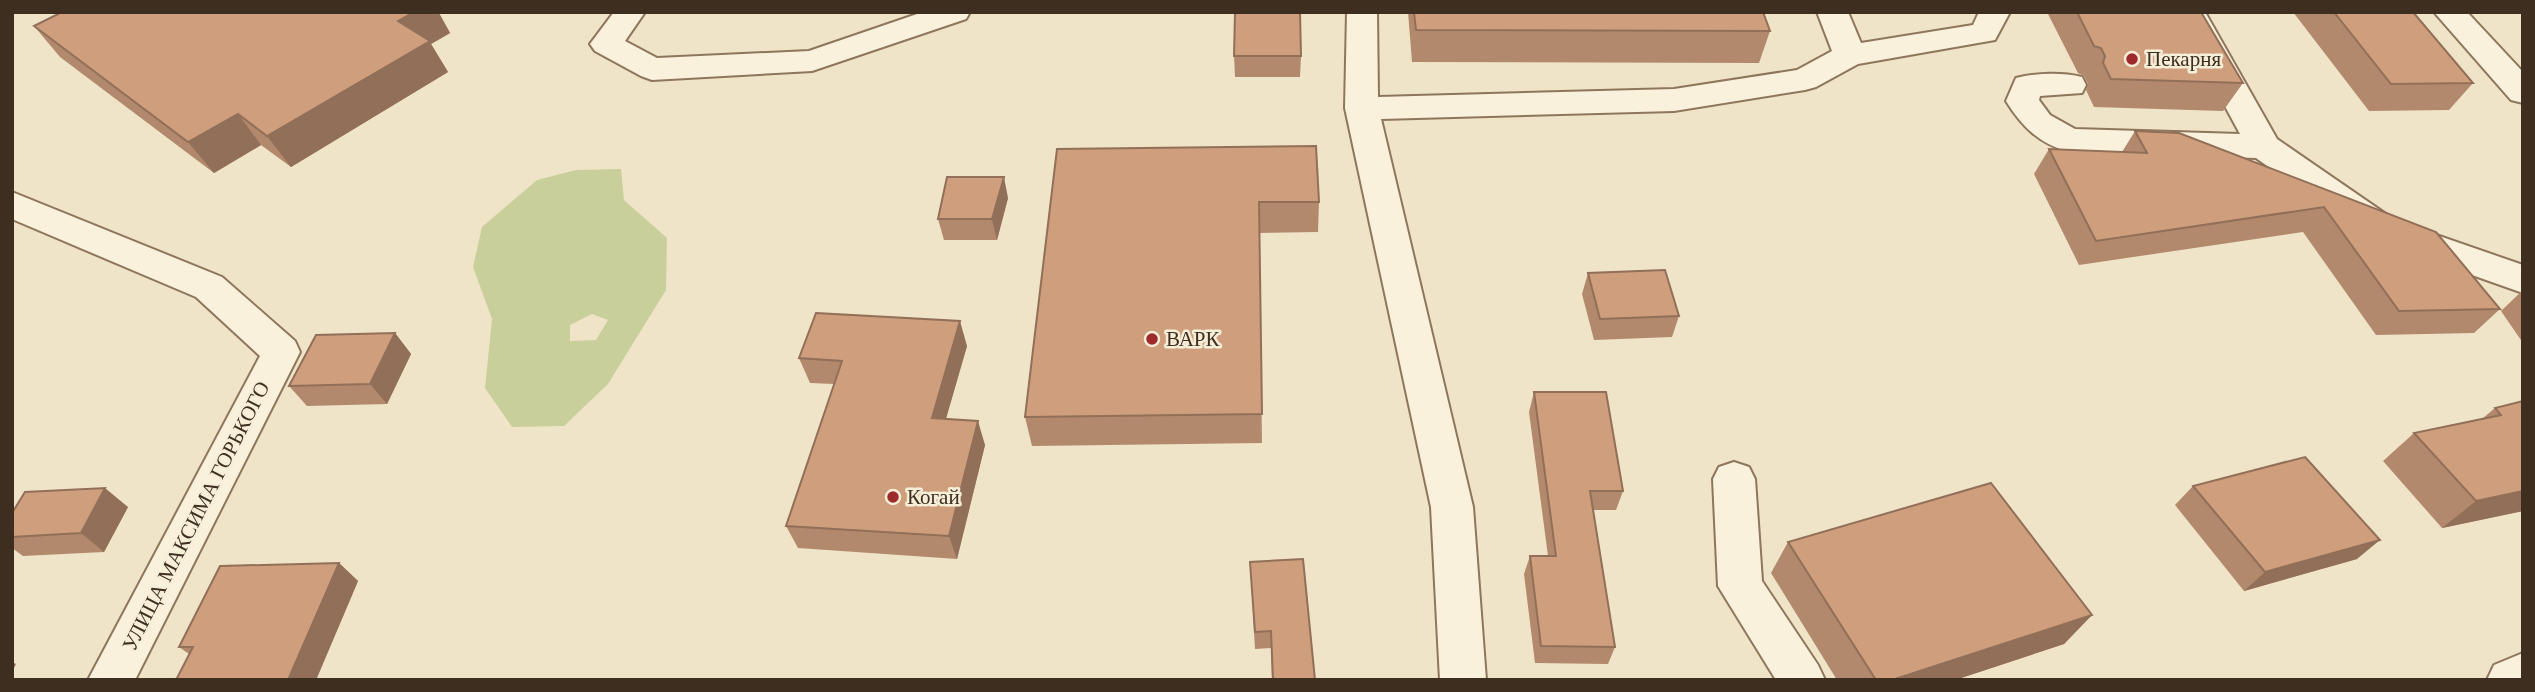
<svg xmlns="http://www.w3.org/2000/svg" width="2535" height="692" font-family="'Times New Roman',serif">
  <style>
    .green { fill: #c9cf9b; fill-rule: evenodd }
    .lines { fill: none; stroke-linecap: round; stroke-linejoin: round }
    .minor-casing { stroke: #8d765c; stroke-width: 4 }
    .minor { fill: #faf1dc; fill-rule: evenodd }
    .wall { fill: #b2896c }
    .shaded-wall { fill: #916f58 }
    .building { fill: #cf9f7d; stroke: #916f58; stroke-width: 2 }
    .poi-dot { fill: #9e2a2b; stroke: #f7eed8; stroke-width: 2.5 }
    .labels { text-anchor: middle; stroke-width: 5; stroke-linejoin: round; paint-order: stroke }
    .poi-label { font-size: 21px; fill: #3d2e20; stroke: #f7eed8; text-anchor: start }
    .street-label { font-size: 21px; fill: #3d2e20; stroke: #f7eed8 }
  </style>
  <rect width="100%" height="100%" fill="#f0e4c8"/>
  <path class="green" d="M621,169L624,200L667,238L666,290L608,384L564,426L512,427L485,388L492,319L473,267L482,227L537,180L576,170ZM592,314L608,320L596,340L570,341V325Z"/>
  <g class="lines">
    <defs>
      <g id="minor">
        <path d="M614,12H645L625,41L657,58L809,51L923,12H970L966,19L812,71L652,80L641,76L595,51L590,44Z"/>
        <path d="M1347,12H1377L1378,97L1674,89L1797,70L1832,51L1817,12H1848L1861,43L1973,25L1979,12H2010L1995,40L1858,64L1816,87L1805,90L1674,111L1381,119L1473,507L1486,680H1440L1431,507L1345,108Z"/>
        <path d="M2174,12H2205L2277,139L2396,221L2523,265V293L2370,239L2256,158L2069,152C2039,143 2022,127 2006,101L2016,78C2036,73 2062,72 2082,77L2086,85L2082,93L2040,96L2039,100L2050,115L2075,129L2240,134Z"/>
        <path d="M2434,12H2467L2523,72V103L2511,100Z"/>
        <path d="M12,192L222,277L295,341L300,352L135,680H88L260,356L196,297L12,219Z"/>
        <path d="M1734,462L1749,467L1755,479L1762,581L1818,665L1825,680H1776L1718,586L1713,479L1719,467Z"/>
        <path d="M2523,653V680H2487L2494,665Z"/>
      </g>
    </defs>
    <use href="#minor" class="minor-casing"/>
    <use href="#minor" class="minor"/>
  </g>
  <g class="wall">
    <path d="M1408,12H1763L1770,31L1759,63L1412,62Z"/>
    <path d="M2047,12H2201L2243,83L2223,111L2094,107L2086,90L2088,84L2084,76L2078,73Z"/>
    <path d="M2293,12H2413L2473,83L2449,110L2369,111Z"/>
    <path d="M439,13L450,33L431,44L448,72L291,167L261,145L214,173L60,57L34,26Z"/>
    <path d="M1234,56H1301L1300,77H1235Z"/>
    <path d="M2135,131L2436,232L2500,309L2474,333L2376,335L2303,232L2079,265L2034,174L2049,149L2122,152Z"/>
    <path d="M1057,149L1319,202L1318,232L1259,233L1262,443L1032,446L1025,417Z"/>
    <path d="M1008,198L997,240H944L938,219Z"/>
    <path d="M1588,273L1679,316L1672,337L1594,340L1582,294Z"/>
    <path d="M2523,290V343L2501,311Z"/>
    <path d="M395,333L411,354L387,404L307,406L289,386Z"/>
    <path d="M967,346L946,419L985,445L957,559L798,548L786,526L834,384L810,383L799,358Z"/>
    <path d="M1534,392L1623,491L1616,510H1593L1615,647L1608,664L1535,663L1524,574L1530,556H1548L1529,412Z"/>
    <path d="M2523,401V511L2442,528L2383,461L2414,433L2482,419L2495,408Z"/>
    <path d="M2193,486L2357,559L2244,591L2175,505Z"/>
    <path d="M128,507L104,552L23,556L12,548V513Z"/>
    <path d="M1788,542L2092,615L2064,644L1955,680H1837L1771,573Z"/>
    <path d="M1250,562L1315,680H1272L1271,648L1255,649Z"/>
    <path d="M339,563L358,581L316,680H176L189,654L179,647Z"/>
  </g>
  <g class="shaded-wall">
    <path d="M414,12H441L439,13L450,33L431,44L448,72L291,167L267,136L398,21Z"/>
    <path d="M238,114L261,145L214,173L188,142Z"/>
    <path d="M1004,177L1008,198L997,240L992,219Z"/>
    <path d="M960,321L967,346L939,442L932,418Z"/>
    <path d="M395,333L411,354L387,404L370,384Z"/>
    <path d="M978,421L985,445L957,559L949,536Z"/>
    <path d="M105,488L128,507L104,552L81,533Z"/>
    <path d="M2523,491V511L2442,528L2476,501Z"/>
    <path d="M2380,540L2357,559L2244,591L2265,572Z"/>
    <path d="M339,563L358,581L316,680H288Z"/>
    <path d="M2092,615L2064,644L1955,680H1892Z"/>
    <path d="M12,662L16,664L12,672Z"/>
  </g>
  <g class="building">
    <path d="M62,12H414L398,21L430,41L267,136L238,114L188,142L34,26Z"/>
    <path d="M1235,12H1300L1301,56H1234Z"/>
    <path d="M1414,12H1763L1770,31L1416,30Z"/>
    <path d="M2077,12H2201L2243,83L2111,79L2103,63L2105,56L2101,48L2094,46Z"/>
    <path d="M2334,12H2413L2473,83L2391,84Z"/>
    <path d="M2135,131L2179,133L2436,232L2500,309L2399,311L2324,207L2096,241L2049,149L2147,153Z"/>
    <path d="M1316,146L1319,202H1259L1262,414L1025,417L1057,149Z"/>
    <path d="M947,177H1004L992,219H938Z"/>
    <path d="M1665,270L1679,316L1600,319L1588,273Z"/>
    <path d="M816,313L960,321L932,418L978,421L949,536L786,526L842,361L799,358Z"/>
    <path d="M395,333L370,384L289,386L316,335Z"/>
    <path d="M1534,392H1606L1623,491H1590L1615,647L1541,646L1530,556H1556Z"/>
    <path d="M2523,401V491L2476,501L2414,433L2501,415L2495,408Z"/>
    <path d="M2305,457L2380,540L2265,572L2193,486Z"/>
    <path d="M1991,483L2092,615L1892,680H1876L1788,542Z"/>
    <path d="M105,488L81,533L12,537V513L25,492Z"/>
    <path d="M1303,559L1315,680H1273L1271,631L1255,632L1250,562Z"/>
    <path d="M339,563L288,680H176L193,647H179L220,566Z"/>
  </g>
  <g class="poi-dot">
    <circle cx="2132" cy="59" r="7"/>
    <circle cx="1152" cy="339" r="7"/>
    <circle cx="893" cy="497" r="7"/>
  </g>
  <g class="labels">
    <g class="poi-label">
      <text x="2146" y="66">Пекарня</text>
      <text x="1166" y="346">ВАРК</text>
      <text x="907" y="504">Когай</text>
    </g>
    <g class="street-label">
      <text transform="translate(196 516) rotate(-63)" y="7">УЛИЦА МАКСИМА ГОРЬКОГО</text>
    </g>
  </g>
  <rect width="2535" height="692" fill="none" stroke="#3d2e20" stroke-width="28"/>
</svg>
